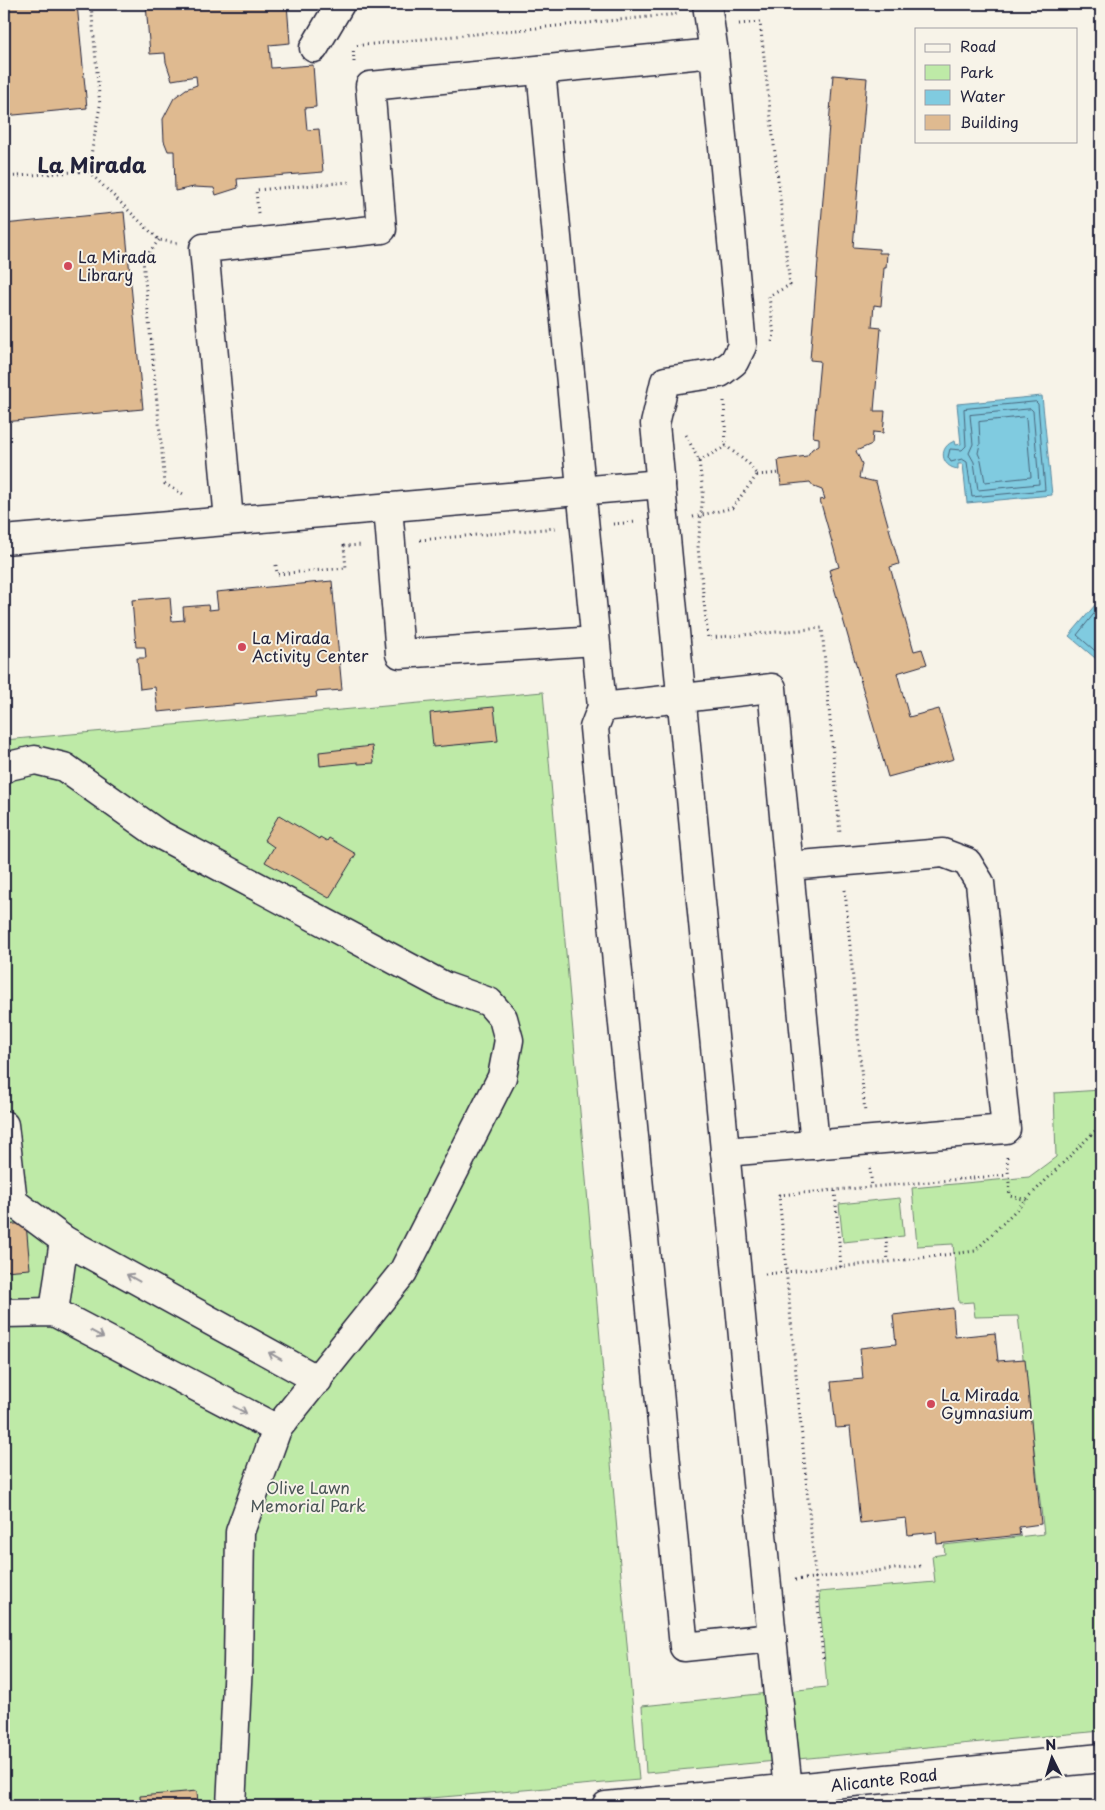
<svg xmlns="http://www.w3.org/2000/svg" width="1105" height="1810" font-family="'Playpen Sans',sans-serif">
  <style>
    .green { fill: #beeaa7; stroke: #708671 }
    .water { fill: #80cbe0; stroke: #5a879e }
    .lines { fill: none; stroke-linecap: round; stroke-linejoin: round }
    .shore { stroke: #48667d; stroke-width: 1 }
    .building { fill: #dfba90; stroke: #22223b }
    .minor-casing { stroke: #22223b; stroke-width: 31 }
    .path { stroke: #22223b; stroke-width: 3; stroke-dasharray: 1 4; stroke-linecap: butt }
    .minor { stroke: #f7f3e8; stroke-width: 28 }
    .oneway { stroke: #97959a }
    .poi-dot { fill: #d1495b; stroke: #f7f3e8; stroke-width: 2 }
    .labels { text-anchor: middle; stroke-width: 4; stroke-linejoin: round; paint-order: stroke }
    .poi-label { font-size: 16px; fill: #22223b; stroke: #f7f3e8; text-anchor: start }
    .park-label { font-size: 16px; fill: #495456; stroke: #f7f3e8 }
    .street-label { font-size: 16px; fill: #22223b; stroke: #f7f3e8 }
    .district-label { font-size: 21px; font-weight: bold; fill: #22223b; stroke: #f7f3e8 }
  </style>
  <rect width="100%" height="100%" fill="#f7f3e8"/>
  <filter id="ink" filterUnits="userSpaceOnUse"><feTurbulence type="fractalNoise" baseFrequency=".02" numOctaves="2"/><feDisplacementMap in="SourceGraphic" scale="10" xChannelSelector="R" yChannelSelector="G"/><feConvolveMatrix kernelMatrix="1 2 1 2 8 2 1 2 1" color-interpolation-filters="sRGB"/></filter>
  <g filter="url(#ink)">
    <g class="green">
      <path d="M543,692L639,1780L339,1806H4V740Z"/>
      <path d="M1101,1090V1731L646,1773L642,1706L827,1687L819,1592L935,1582L932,1556L945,1554L944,1545L1044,1534L1018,1316L975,1317L973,1302L959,1303L953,1244L917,1246L912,1188L1029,1177L1056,1157L1054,1093Z"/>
      <path d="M900,1198L904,1236L843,1242L839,1204Z"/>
    </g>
    <g class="water">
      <path d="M1042,396L1052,495L967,503L963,464H958V469C940,467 938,446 955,441L956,445L961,444L957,404Z"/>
      <path d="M1101,598V663L1069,636Z"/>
    </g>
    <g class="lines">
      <g class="shore">
        <path d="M1036,402L1038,404L1045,490L972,497L967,462L962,459L951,462L948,457L950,449L962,450L966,446L964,409Z"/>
        <path d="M1031,409L1033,411L1039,484L978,490L974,462L969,453L973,444L970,415Z"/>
        <path d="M1024,417L1026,419L1031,477L985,482L981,460L978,453L980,444L979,422Z"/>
        <path d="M1101,605L1077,635L1101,656"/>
      </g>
    </g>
    <g class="building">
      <path d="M4,4H77L87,108L4,116Z"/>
      <path d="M146,4H287L290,43L269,45L271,68L313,65L316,107L305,108L307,130L319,129L323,172L237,179L238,188L216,195L214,188L194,187L175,191L174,151H168L164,141L163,119L174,98L186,89L197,85L196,76L172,80L166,62L165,53L150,54Z"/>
      <path d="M368,4H401V7L369,9Z"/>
      <path d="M833,75L867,78L853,247L879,249V253H887L886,268H884L881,306L874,305L872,327L881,328L874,411H885L883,433L873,432L872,444L856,451L862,464L859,478L876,482L899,564L890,567L914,651L922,649L927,664L897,673L909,717L939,709L954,759L888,777L829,570L839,567L820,500L825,499L822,490L814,487L810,482L781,485L778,460L807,456L812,449L819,445V438L813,437L820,361L810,360Z"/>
      <path d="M124,212L143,409L4,422V224Z"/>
      <path d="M332,581L342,690L316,692L317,697L158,712L155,687L140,689L137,658H146L145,647H136L132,600L170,597L172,621L184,620L183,607L208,605L209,610L218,609L216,592Z"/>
      <path d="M494,707L498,741L433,747L430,713Z"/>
      <path d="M372,746L374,763L358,764V762L320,766L319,752Z"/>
      <path d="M279,815L319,839L320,837L327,841L329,838L356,854L329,898L265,862L274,847L264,840Z"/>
      <path d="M26,1223L30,1269L4,1271V1225Z"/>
      <path d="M953,1308L955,1337L995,1333L998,1361L1025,1359L1041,1524L1019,1527L1020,1535L937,1544L936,1532L908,1535L906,1518L860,1523L850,1427L836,1428L831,1382L863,1379L860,1348L896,1344L893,1315Z"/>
      <path d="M197,1791L198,1804L169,1806H141L140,1796Z"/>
    </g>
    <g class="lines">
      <defs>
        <g id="minor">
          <path d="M707,4L714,53"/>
          <path d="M314,48L340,4"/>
          <path d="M541,70L602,707L594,728L684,1647L772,1638L788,1789"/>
          <path d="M388,507L400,654L595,641"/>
          <path d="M229,520L204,248L382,229L370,86L714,53L742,346L734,362L720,373L665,381L655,424L772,1638"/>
          <path d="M4,540L661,484"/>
          <path d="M602,707L772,688L815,1145"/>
          <path d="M4,769L9,766L35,760L64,767L157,833L444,986L489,1002L503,1018L509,1040L502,1077L403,1272L277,1429L240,1532L238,1663L231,1806"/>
          <path d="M4,1125L13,1202"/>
          <path d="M725,1152L1006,1129L980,883L967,862L943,853L789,866"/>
          <path d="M4,1203L13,1202L64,1240L318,1380"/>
          <path d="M54,1312L64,1240"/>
          <path d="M4,1313L54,1312L277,1429"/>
          <path d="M606,1806L1101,1758"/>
        </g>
      </defs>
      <use href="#minor" class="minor-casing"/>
      <g class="path">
        <path d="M739,24L760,22L790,285L769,296L774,335L772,342"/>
        <path d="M354,62L353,46L679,14"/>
        <path d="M88,171L100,106L91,4"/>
        <path d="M4,177L88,171L159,240L177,243"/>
        <path d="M258,213L256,190L349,182"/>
        <path d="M159,240L143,260L165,484L185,495"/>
        <path d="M724,401L726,446"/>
        <path d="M686,435L699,461L703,492L698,548L708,638L822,628L840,834"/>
        <path d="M699,461L726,446L749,464L757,475"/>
        <path d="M757,475L780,473"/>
        <path d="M693,517L732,508L757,475"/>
        <path d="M613,524L637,522"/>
        <path d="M420,540L556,528"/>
        <path d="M276,565L277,574L346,568L344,546L362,545"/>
        <path d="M845,890L865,1113"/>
        <path d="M1007,1157L1010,1196L1027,1200"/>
        <path d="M870,1168L872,1187"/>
        <path d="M835,1191L841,1267"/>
        <path d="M886,1237L888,1262"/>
        <path d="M765,1274L888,1262L975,1251L1101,1125"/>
        <path d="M795,1580L921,1566"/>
        <path d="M823,1658L779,1195L1008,1175"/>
      </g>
      <use href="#minor" class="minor"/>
    </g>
    <defs><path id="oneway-shaft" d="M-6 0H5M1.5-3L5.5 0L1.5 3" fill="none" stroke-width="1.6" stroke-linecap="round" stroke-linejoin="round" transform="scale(1.25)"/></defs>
    <g class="oneway">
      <use href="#oneway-shaft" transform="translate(133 1278) rotate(-151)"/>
      <use href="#oneway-shaft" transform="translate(97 1334) rotate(28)"/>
      <use href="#oneway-shaft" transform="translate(275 1356) rotate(-151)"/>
      <use href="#oneway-shaft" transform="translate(240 1410) rotate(28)"/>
    </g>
  </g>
  <g class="poi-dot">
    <circle cx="68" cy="266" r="5"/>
    <circle cx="242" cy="647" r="5"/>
    <circle cx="931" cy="1404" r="5"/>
  </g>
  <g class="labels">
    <g class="poi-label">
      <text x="78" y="263">La Mirada<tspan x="78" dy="18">Library</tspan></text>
      <text x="252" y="644">La Mirada<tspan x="252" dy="18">Activity Center</tspan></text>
      <text x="941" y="1401">La Mirada<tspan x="941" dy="18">Gymnasium</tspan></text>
    </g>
    <g class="park-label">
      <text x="308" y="1494">Olive Lawn<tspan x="308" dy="18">Memorial Park</tspan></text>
    </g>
    <g class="street-label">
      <text transform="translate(884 1780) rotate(-6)" y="6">Alicante Road</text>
    </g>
    <g class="district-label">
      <text x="92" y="173">La Mirada</text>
    </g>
  </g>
  <rect width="1105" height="1810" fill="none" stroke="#f7f3e8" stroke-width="20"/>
  <rect x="10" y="10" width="1085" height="1790" fill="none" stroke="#22223b" stroke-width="2" filter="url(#ink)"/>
  <rect x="915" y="28" width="162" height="115" fill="#f7f3e8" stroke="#a29fa3"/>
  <rect x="925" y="44" width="25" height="8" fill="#f7f3e8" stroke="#a29fa3"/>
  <text x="960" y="52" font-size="15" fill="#22223b">Road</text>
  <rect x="925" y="65" width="25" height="15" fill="#beeaa7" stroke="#a29fa3"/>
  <text x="960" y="78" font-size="15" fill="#22223b">Park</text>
  <rect x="925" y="90" width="25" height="15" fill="#80cbe0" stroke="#a29fa3"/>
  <text x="960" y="102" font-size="15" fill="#22223b">Water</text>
  <rect x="925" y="115" width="25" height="15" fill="#dfba90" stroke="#a29fa3"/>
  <text x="960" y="128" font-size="15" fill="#22223b">Building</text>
  <g transform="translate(1052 1758) rotate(355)" stroke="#f7f3e8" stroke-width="4" paint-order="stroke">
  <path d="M0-4L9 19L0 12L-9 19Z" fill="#22223b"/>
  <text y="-8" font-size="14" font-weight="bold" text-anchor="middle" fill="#22223b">N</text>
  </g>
</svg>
